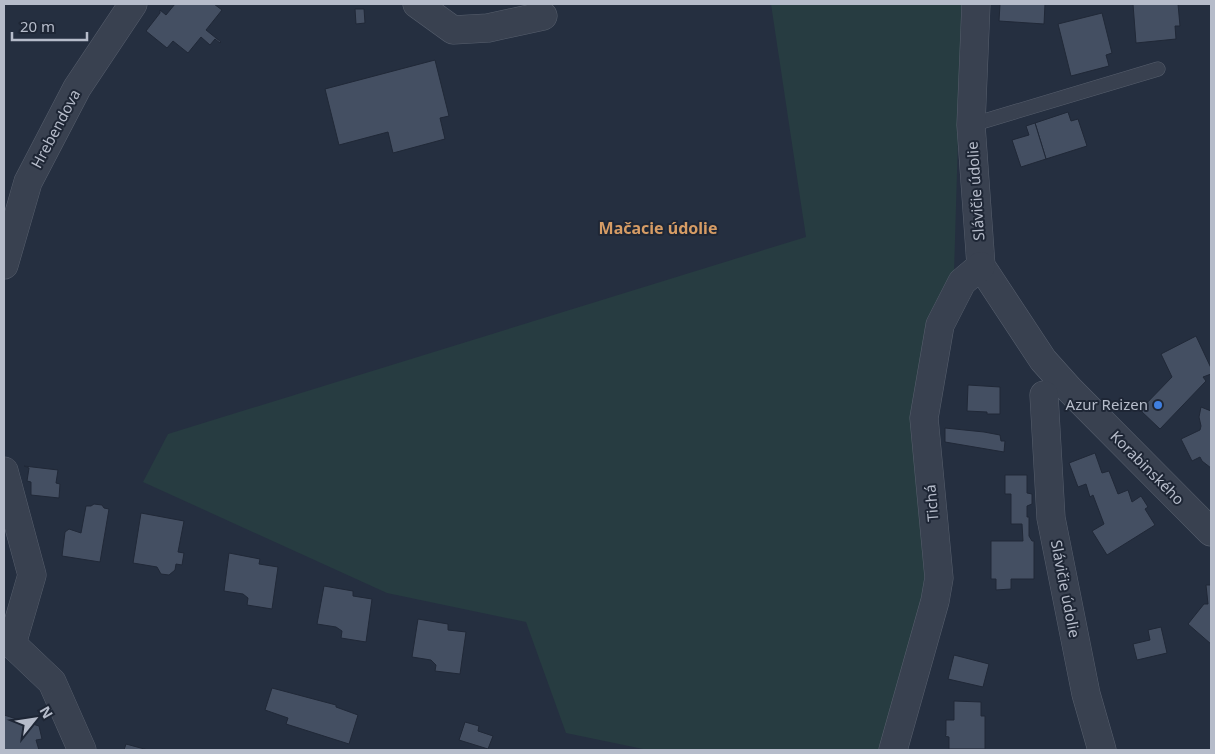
<svg xmlns="http://www.w3.org/2000/svg" width="1215" height="754" font-family="'Noto Sans',sans-serif">
  <style>
    .green { fill: #273c41 }
    .building { fill: #444f62; stroke: #202837 }
    .lines { fill: none; stroke-linecap: round; stroke-linejoin: round }
    .service-casing { stroke: #575f6d; stroke-width: 15 }
    .minor-casing { stroke: #575f6d; stroke-width: 29 }
    .service { stroke: #394150; stroke-width: 14 }
    .minor { stroke: #394150; stroke-width: 28 }
    .shop-dot { fill: #3f7fe0; stroke: #1e2635; stroke-width: 2 }
    .labels { text-anchor: middle; stroke-width: 4; stroke-linejoin: round; paint-order: stroke }
    .street-label { font-size: 15px; fill: #b6bcca; stroke: #1e2635 }
    .poi-label { font-size: 15px; fill: #b6bcca; stroke: #1e2635; text-anchor: end }
    .neighbourhood-label { font-size: 16px; font-weight: bold; fill: #d69c65; stroke: #1e2635 }
  </style>
  <rect width="100%" height="100%" fill="#252f40"/>
  <path class="green" d="M771,4H962L954,273L929,326L927,578L881,750H648L566,733L526,622L387,593L143,482L168,434L806,237Z"/>
  <g class="building">
    <path d="M175,4H214L222,10L206,30L221,42L220,43L215,39L210,45L201,37L188,53L173,41L167,48L146,31L160,13V10L166,15Z"/>
    <path d="M1000,4H1045L1044,24L999,21Z"/>
    <path d="M1133,4H1178L1180,26H1175L1176,39L1136,43Z"/>
    <path d="M355,9H364L365,23L356,24Z"/>
    <path d="M1102,13L1112,53L1106,55L1109,66L1071,76L1058,24Z"/>
    <path d="M435,60L449,116L440,118L445,139L393,153L388,132L339,145L325,89Z"/>
    <path d="M1068,112L1071,121L1078,119L1087,146L1046,159L1035,123Z"/>
    <path d="M1035,123L1046,159L1021,167L1012,140L1029,135L1026,126Z"/>
    <path d="M1196,336L1211,368V374L1203,377L1206,381L1160,429L1140,410L1172,377L1161,354Z"/>
    <path d="M968,385L1000,387V414H987V412L967,411Z"/>
    <path d="M1201,407L1211,411V468L1202,461L1200,457L1192,461L1181,439L1200,430L1201,426L1199,417Z"/>
    <path d="M945,428L984,432L1000,435L1001,441H1005L1004,452L945,442Z"/>
    <path d="M1095,453L1102,473L1109,471L1118,494L1128,490L1132,502L1141,496L1148,507L1145,509L1155,525L1107,555L1092,531L1104,524L1093,495L1090,497L1086,484L1078,487L1069,463Z"/>
    <path d="M24,466L58,470L56,483L60,484L59,498L31,495V482L27,481L29,468Z"/>
    <path d="M1005,475H1027V493L1032,494V504L1027,506V517H1029V536L1032,541H1034V579H1011V589L996,590V579H991V541H1023L1022,524H1011V494H1005Z"/>
    <path d="M94,504L102,505L104,508L109,509L100,562L62,556L65,532L69,529L81,533L86,506H91Z"/>
    <path d="M141,513L184,521L178,552L184,553L182,565L176,564L175,570L169,575L161,574L157,567L133,563Z"/>
    <path d="M229,553L260,559L259,564L278,567L272,609L247,605L248,598L243,594L224,591Z"/>
    <path d="M1206,585H1211V644L1188,624L1204,604H1208Z"/>
    <path d="M324,586L353,591V596L372,599L366,642L341,638L342,631L336,627L317,624Z"/>
    <path d="M418,619L448,624V630L466,632L460,674L435,671L436,665L431,660L412,657Z"/>
    <path d="M1161,627L1167,653L1137,660L1133,644L1150,640L1148,630Z"/>
    <path d="M954,655L989,664L983,687L948,679Z"/>
    <path d="M272,688L336,705V707L358,715L349,744L286,724L288,718L265,710Z"/>
    <path d="M954,701L981,702V716H985V749H949V737L945,736L946,735V720H954Z"/>
    <path d="M4,715L39,726L42,739L36,740L39,750H4Z"/>
    <path d="M465,722L479,726L478,731L493,736L488,749L459,740Z"/>
    <path d="M126,744L148,750H124Z"/>
  </g>
  <g class="lines">
    <defs>
      <path id="service" d="M971,125L1158,69"/>
      <g id="minor">
        <path d="M417,4L453,30L488,28L543,16"/>
        <path d="M976,4L971,125L981,266L1043,360L1069,389L1211,532"/>
        <path d="M4,265L28,182L77,88L133,4"/>
        <path d="M1044,395L1051,518L1086,694L1102,750"/>
        <path d="M4,471L32,575L12,644L52,682L82,750"/>
        <path d="M893,750L935,601L939,578L924,418L940,325L962,282L981,266"/>
      </g>
    </defs>
    <use href="#service" class="service-casing"/>
    <use href="#minor" class="minor-casing"/>
    <use href="#service" class="service"/>
    <use href="#minor" class="minor"/>
  </g>
  <circle class="shop-dot" cx="1158" cy="405" r="5"/>
  <g class="labels">
    <g class="street-label">
      <text transform="translate(56 129) rotate(-62)" y="5">Hrebendova</text>
      <text transform="translate(976 191) rotate(-94)" y="5">Slávičie údolie</text>
      <text transform="translate(1147 468) rotate(45)" y="5">Korabinského</text>
      <text transform="translate(932 503) rotate(-95)" y="5">Tichá</text>
      <text transform="translate(1065 589) rotate(79)" y="5">Slávičie údolie</text>
    </g>
    <g class="poi-label">
      <text x="1148" y="410">Azur Reizen</text>
    </g>
    <g class="neighbourhood-label">
      <text x="658" y="234">Mačacie údolie</text>
    </g>
  </g>
  <rect width="1215" height="754" fill="none" stroke="#b6bcca" stroke-width="10"/>
  <g transform="translate(35 719) rotate(60)" stroke="#1e2635" stroke-width="4" paint-order="stroke">
  <path d="M0-4L9 19L0 12L-9 19Z" fill="#b6bcca"/>
  <text y="-8" font-size="14" font-weight="bold" text-anchor="middle" fill="#b6bcca">N</text>
  </g>
  <path d="M12 32v8h75v-8" fill="none" stroke="#b6bcca" stroke-width="2.5"/>
  <text x="20" y="32" font-size="15" fill="#b6bcca" stroke="#1e2635" stroke-width="4" paint-order="stroke">20 m</text>
</svg>
